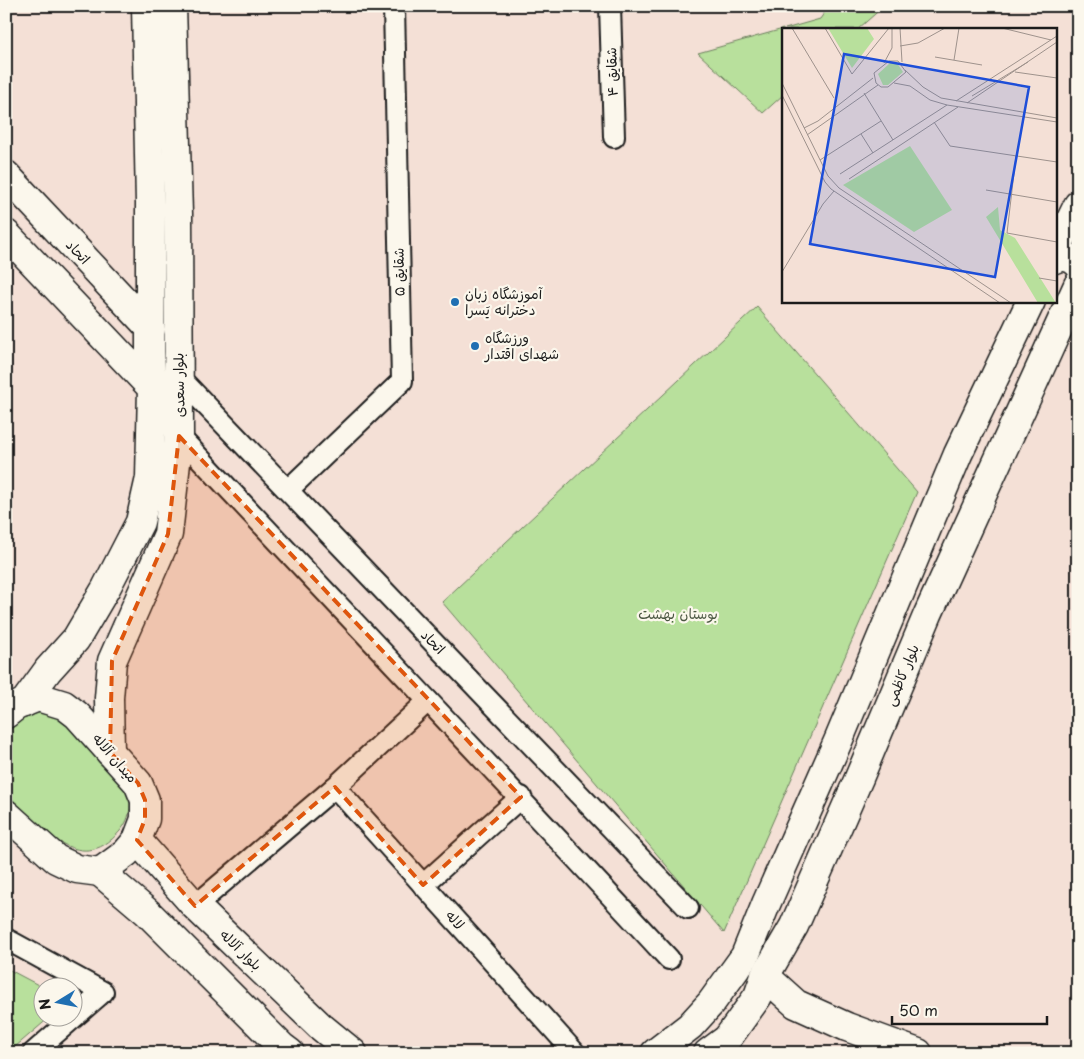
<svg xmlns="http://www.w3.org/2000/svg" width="1084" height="1059" font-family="'Playpen Sans','Playpen Sans Arabic',sans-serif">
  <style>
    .green { fill: #b8e09c; stroke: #6a7e5c }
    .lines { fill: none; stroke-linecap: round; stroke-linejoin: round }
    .street-casing { stroke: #1c1c1c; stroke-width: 24 }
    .secondary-casing { stroke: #1c1c1c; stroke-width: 31 }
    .street { stroke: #fbf7ec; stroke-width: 20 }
    .secondary { stroke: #fbf7ec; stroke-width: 28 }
    .marked { fill: #de560d; fill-opacity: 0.2; stroke: #de560d; stroke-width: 4; stroke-dasharray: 10 6; stroke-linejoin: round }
    .poi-dot { fill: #1f6fb2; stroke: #fbf7ec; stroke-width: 2 }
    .labels { text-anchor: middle; stroke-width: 4.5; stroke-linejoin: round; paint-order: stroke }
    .street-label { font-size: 14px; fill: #1c1c1c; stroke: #fbf7ec }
    .poi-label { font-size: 14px; fill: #1c1c1c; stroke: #fbf7ec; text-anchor: start }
    .park-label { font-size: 14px; fill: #4b5742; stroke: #fbf7ec }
    .inset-road { fill: none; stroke: #9e928c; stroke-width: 1 }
    .view { fill: #1d4ed8; fill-opacity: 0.15; stroke: #1d4ed8; stroke-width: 2.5 }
    .inset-edge { fill: none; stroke: #1c1c1c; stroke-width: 2.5 }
  </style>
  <rect width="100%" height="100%" fill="#f4e0d6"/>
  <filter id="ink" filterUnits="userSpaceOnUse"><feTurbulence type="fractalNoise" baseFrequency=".02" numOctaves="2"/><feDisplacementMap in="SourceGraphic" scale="10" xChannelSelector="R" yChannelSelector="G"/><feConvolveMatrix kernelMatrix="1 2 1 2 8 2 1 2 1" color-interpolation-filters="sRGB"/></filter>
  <g filter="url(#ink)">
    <g class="green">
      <path d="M829,6H884L858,29H785L820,19Z"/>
      <path d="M783,29V95L763,113L698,53Z"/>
      <path d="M757,307L917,492L724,933L442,602Z"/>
      <path d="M41,712L62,717L126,785C132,801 132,817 120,831C78,880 38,823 6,793V732L24,718Z"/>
      <path d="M6,968L42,987V1016L50,1017L8,1053H6Z"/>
    </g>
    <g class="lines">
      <defs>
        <g id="street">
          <path d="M610,6L614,137"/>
          <path d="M178,376L688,908"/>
          <path d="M179,436C342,610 507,783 669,959"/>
          <path d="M288,490L402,381L394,6"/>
          <path d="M335,787L575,1053"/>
          <path d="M423,885L521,797"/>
          <path d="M195,906L335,787L428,701"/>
          <path d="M6,939L103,992L33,1053"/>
        </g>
        <g id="secondary">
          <path d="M6,175L151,329"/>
          <path d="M6,234L152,388"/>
          <path d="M1055,252L1078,205"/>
          <path d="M1055,259C1063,255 1072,257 1078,264"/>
          <path d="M24,703L48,670L76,639L106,588L140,522L150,478L152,388L150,352V204L146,6"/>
          <path d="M6,714L16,706L38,697L64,705L77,715L138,783L145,800V819L137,840L126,853L100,872L77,869L56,859L6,814"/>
          <path d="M110,752L109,698L112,661L168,534L179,436L178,214L172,6"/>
          <path d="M137,840L195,906L320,1026L353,1053"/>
          <path d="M100,872L147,912L282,1047L290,1053"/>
          <path d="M765,976L796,1004L847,1027L918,1053"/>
          <path d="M655,1053L690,1026L711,1003L745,956L766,904L839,739L958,454L1031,301"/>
          <path d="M708,1053L727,1039L758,996L765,976L794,926L859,778L928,614L1078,285"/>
        </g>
      </defs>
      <use href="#street" class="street-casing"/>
      <use href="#secondary" class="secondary-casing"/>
      <use href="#street" class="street"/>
      <use href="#secondary" class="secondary"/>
    </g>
  </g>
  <path class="marked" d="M179,436L521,797L423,885L335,787L195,906L137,840L145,819V800L138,783L110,752L112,661L168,534Z"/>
  <g class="poi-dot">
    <circle cx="455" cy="302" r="5"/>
    <circle cx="475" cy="346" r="5"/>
  </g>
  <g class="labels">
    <g class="street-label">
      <text transform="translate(612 72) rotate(-92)" y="5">شقایق ۴</text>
      <text transform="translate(78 252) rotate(47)" y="5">اتحاد</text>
      <text transform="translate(399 272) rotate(-91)" y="5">شقایق ۵</text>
      <text transform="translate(179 385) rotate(-91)" y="5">بلوار سعدی</text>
      <text transform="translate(433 642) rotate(46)" y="5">اتحاد</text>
      <text transform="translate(902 675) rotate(-67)" y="5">بلوار کاظمی</text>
      <text transform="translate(115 758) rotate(49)" y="5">میدان آلاله</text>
      <text transform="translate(455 920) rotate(48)" y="5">لاله</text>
      <text transform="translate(241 950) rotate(44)" y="5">بلوار آلاله</text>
    </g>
    <g class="poi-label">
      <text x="465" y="299">آموزشگاه زبان<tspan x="465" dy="16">دخترانه یَسرا</tspan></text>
      <text x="485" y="343">ورزشگاه<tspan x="485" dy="16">شهدای اقتدار</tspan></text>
    </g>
    <g class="park-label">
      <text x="678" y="619">بوستان بهشت</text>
    </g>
  </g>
  <g transform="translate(782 28)">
    <rect width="275" height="275" fill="#f4e0d6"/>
    <path d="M46,0H85L92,11L70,40ZM108,35H115L121,44L106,57H101L96,46ZM128,118L170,182L132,204L61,157ZM216,179L218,202L233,210L274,275H256L204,189Z" fill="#b8e09c"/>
    <path class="inset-road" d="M10,0L52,70M43,0L70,46L107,0M118,0L120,34M220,0L269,12M118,18L136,15L163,0M153,29L200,37M172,32L177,0M107,33H116L124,44L106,59H99L94,55L92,45ZM102,35L110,20V0M123,42L141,59L159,70L275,90M233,44L275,50M0,55L46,148L57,160L229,275M112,55L128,58L148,72L165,77L275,94M82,65L111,112M0,67L43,154L49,161L218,275M190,68L246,34M174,73L275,8M185,75L275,14M152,94L168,118L275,134M22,100L36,93L91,50M79,106L91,125M25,107L96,57M234,128L225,205L275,214M38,132L99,93M58,146L165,77M67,151L176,79M204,162L275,174M0,244L41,176L52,163M257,250L275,253"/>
    <path class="view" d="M62,26L247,59L213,249L28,216Z"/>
    <rect width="275" height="275" class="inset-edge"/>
  </g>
  <rect width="1084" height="1059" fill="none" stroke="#fbf7ec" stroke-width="25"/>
  <rect x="12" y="12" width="1059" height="1034" fill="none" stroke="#1c1c1c" stroke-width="2" filter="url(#ink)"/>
  <g transform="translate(58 1002) rotate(260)"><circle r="24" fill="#fbf7ec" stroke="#a29f99"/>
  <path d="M0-4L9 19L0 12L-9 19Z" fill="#1f6fb2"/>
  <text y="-8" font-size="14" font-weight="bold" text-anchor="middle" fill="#1c1c1c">N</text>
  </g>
  <path d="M892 1016v8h155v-8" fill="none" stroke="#1c1c1c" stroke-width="2.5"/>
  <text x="899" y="1016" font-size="15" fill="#1c1c1c" stroke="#fbf7ec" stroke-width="4" paint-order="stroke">50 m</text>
</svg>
